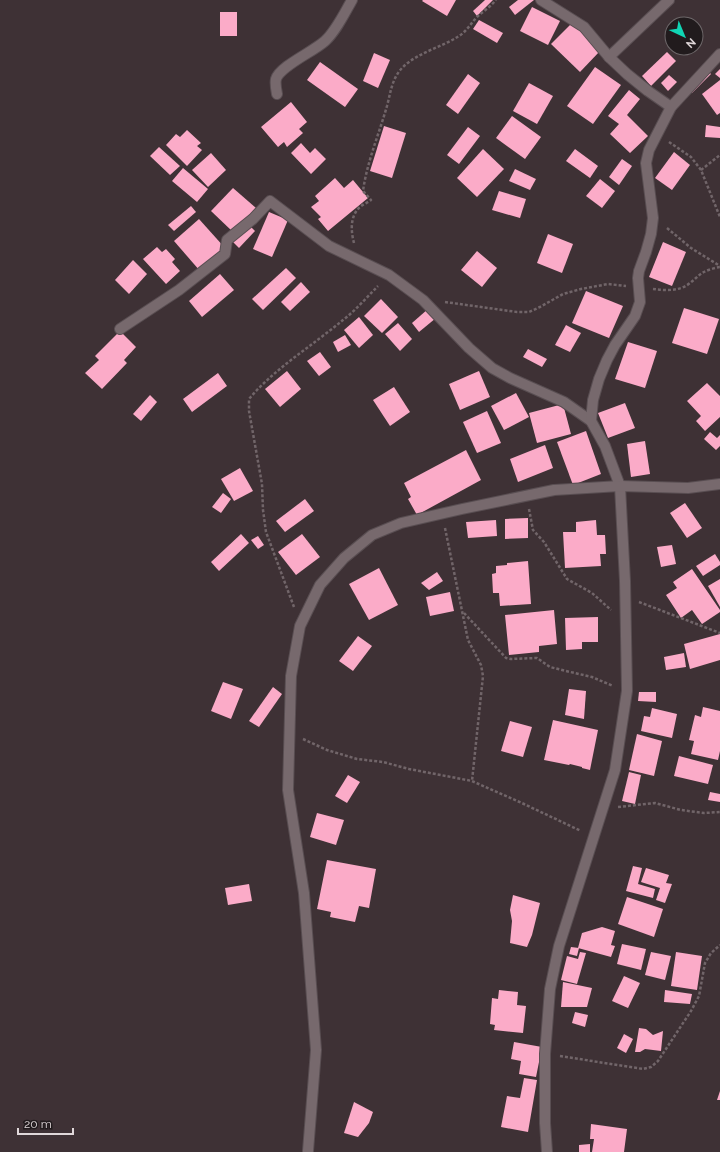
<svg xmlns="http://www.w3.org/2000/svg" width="720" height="1152" font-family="Raleway,sans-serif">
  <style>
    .building { fill: #fbabc8 }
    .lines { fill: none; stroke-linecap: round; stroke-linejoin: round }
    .minor-casing { stroke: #594e52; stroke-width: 12 }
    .path { stroke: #716569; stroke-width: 2.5; stroke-dasharray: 3 2; stroke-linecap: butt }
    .minor { stroke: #77696d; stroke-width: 10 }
  </style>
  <rect width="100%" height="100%" fill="#3e3135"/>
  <g class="building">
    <path d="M423,0H456L447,16L422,1Z"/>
    <path d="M485,0H493L477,16L473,11Z"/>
    <path d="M518,0H534L515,15L509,7Z"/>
    <path d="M532,7L560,21L548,45L520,31Z"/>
    <rect x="220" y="12" width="17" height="24"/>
    <path d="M479,20L503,33L497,43L473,29Z"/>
    <path d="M572,23L600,51L580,72L551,44Z"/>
    <path d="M667,52L676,61L651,86L642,76Z"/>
    <path d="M374,53L390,60L378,88L363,81Z"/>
    <path d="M320,62L358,89L345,107L307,80Z"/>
    <path d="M595,67L621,85L593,124L567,106Z"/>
    <path d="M720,69V78L715,74Z"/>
    <path d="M707,70L711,74L692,93L688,89Z"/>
    <path d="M468,74L480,83L458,114L446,105Z"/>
    <path d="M669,75L677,82L668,91L661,83Z"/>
    <path d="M720,80V113L717,115L702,94Z"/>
    <path d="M529,83L553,96L537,124L513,111Z"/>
    <path d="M629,90L640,99L627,115L648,136L630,153L610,134L619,124L608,116Z"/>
    <path d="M291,102L307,122L299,129L303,133L287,147L284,142L278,147L261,127Z"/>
    <path d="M512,116L541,137L525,159L496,138Z"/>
    <path d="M706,125L720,127V138L705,137Z"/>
    <path d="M384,126L406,133L392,178L370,171Z"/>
    <path d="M468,127L480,136L459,164L447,155Z"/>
    <path d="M187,130L201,143L197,146L202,150L187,166L166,145L176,134L180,137Z"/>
    <path d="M301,143L310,153L315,148L326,159L311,174L291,153Z"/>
    <path d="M159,147L180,166L170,175L150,156Z"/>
    <path d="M483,149L504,169L477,197L457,178Z"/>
    <path d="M575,149L598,166L590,178L566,161Z"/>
    <path d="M674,152L690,165L672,190L655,178Z"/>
    <path d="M211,153L226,170L208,187L192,170Z"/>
    <path d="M622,159L632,166L619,185L609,177Z"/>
    <path d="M183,168L208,189L197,202L172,181Z"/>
    <path d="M515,169L536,179L530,190L509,181Z"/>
    <path d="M335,178L344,188L353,180L368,198L328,231L318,219L321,217L311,207L319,201L315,196Z"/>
    <path d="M600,179L615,191L602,208L586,196Z"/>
    <path d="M233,188L256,208L233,232L211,211Z"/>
    <path d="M499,191L526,199L520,218L492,210Z"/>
    <path d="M191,206L196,212L174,231L168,225Z"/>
    <path d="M269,212L288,220L272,257L253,249Z"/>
    <path d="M199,219L225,248L200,271L174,241Z"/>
    <path d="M248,224L255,231L239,248L232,241Z"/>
    <path d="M548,234L573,244L562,273L537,263Z"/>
    <path d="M663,242L686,252L672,286L649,277Z"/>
    <path d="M157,247L162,252L166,249L175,259L172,262L180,271L166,284L143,259Z"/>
    <path d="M477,251L497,268L482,287L461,270Z"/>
    <path d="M133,260L147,274L129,294L115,280Z"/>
    <path d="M286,268L296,278L263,310L252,299Z"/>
    <path d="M220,274L234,290L202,317L189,301Z"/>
    <path d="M301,282L310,292L290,311L281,302Z"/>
    <path d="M586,291L623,306L609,338L572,323Z"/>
    <path d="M381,299L398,317L382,333L364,316Z"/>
    <path d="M684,308L719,319L707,354L672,343Z"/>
    <path d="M428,309L436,318L419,332L412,323Z"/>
    <path d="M359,317L373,335L359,348L344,330Z"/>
    <path d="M398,323L412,339L400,351L385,334Z"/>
    <path d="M566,325L581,333L570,352L555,345Z"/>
    <path d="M120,331L136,347L124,360L127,363L102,389L85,373L99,360L95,356Z"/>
    <path d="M345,335L351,345L338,352L333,342Z"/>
    <path d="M628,342L657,351L645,388L615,379Z"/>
    <path d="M528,349L547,359L542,367L523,357Z"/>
    <path d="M320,352L331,367L319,376L307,361Z"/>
    <path d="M287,371L301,389L280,407L265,389Z"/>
    <path d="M479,371L490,397L460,410L449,384Z"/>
    <path d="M218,373L227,386L192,412L183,399Z"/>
    <path d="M707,383L720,396V417L705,431L696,421L701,416L687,401Z"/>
    <path d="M394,387L410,412L390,426L373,400Z"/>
    <path d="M516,393L529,417L504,430L491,406Z"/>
    <path d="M150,395L157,402L141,421L133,414Z"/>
    <path d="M625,403L635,428L608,438L598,413Z"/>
    <path d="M563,404L571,434L537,443L529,413Z"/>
    <path d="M487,411L501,443L477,453L463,422Z"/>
    <path d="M586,431L601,474L573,485L557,442Z"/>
    <path d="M710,432L717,438L720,435V446L716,450L704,439Z"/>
    <path d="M645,441L650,474L631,477L627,444Z"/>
    <path d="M545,445L553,468L518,482L510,459Z"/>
    <path d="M466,450L481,480L417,515L408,499L411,497L404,483Z"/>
    <path d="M240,468L253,491L234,501L221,479Z"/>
    <path d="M223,493L231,499L221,513L212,507Z"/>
    <path d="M305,499L314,511L285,532L276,521Z"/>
    <path d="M685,503L702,528L687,538L670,513Z"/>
    <path d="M528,518V538L505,539V519Z"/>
    <path d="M496,520L497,536L468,538L466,522Z"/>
    <path d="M596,520L597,535H605L606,554H600L601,566L565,568L563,532H576V522Z"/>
    <path d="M241,534L249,543L219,571L211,562Z"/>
    <path d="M302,534L320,557L296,575L278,552Z"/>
    <path d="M258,536L264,545L258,549L251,540Z"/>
    <path d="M672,545L676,564L661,567L657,547Z"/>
    <path d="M715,554L720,562V565L703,576L696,566Z"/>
    <path d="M528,561L531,604L500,606L499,593H493L492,574L496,573V566L507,565V563Z"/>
    <path d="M379,568L398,605L369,620L349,584Z"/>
    <path d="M692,569L720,610V612L702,624L692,610L681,618L666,595L677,588L673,582Z"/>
    <path d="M437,572L443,581L429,590L421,583Z"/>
    <path d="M720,579V607L708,586Z"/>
    <path d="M450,592L454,611L430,616L426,597Z"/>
    <path d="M554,610L557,644L539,646V652L509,655L505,615Z"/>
    <path d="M598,617V642H582V649L566,650L565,618Z"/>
    <path d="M720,634V660L690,669L684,644Z"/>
    <path d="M358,636L372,646L353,671L339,661Z"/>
    <path d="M684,653L686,667L666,670L664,657Z"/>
    <path d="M223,682L243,689L231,719L211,711Z"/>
    <path d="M273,687L282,694L259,727L249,721Z"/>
    <path d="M569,689L586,691L584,719L565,715Z"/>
    <path d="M639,692H656V702L638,701Z"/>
    <path d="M703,707L720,711V751L718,760L691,754L694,741L689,740L695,715L701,717Z"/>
    <path d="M652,708L677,714L672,738L641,731L644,716L650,717Z"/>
    <path d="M553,720L598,730L590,770L582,768V767L570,764L569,765L544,760Z"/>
    <path d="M510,721L532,727L523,757L501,751Z"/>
    <path d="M637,734L662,741L654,776L629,770Z"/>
    <path d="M679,756L713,765L708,784L674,776Z"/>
    <path d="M629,772L641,775L635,804L622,801Z"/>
    <path d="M348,775L360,782L347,803L335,796Z"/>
    <path d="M710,792L720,794V802L708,800Z"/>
    <path d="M317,813L344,820L336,845L310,837Z"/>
    <path d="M327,860L376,869L369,908L359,906L355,922L330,917L331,912L317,909Z"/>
    <path d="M633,866L642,868L638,884L655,889L653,898L626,891Z"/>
    <path d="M646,868L669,875L666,883L672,884L665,903L656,900L660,888L641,882Z"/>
    <path d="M249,884L252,901L228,905L225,888Z"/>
    <path d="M513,895L540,903L532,935L527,947L510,943L512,921L510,910Z"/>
    <path d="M627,897L663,909L654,937L618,924Z"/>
    <path d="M602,927L615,931L611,945L615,946L611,957L578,948L582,933Z"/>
    <path d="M622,944L646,949L641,970L617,964Z"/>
    <path d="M571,947L579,948L577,956L569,954Z"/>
    <path d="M580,952L586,953L577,984L561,980L567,956L578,959Z"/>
    <path d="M651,952L671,956L665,980L645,975Z"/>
    <path d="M676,952L702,956L697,990L671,986Z"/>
    <path d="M624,976L640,983L628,1008L612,1001Z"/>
    <path d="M563,982L592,988L587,1007H561Z"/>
    <path d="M499,990L518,992L517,1005L526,1006L523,1033L494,1030L495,1025L490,1024L492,998L498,999Z"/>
    <path d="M665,990L692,994L690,1004L664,1002Z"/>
    <path d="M575,1012L588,1015L585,1027L572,1023Z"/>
    <path d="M639,1028L646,1029L653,1035L663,1031L661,1051L645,1049L640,1052H635Z"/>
    <path d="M624,1034L633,1039L626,1053L617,1048Z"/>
    <path d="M514,1042L542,1047L536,1077L519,1074L521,1061L511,1059Z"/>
    <path d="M524,1078L537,1080L528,1132L501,1127L507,1096L520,1098Z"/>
    <path d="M720,1091V1100H717Z"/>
    <path d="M354,1102L373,1112L369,1123L358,1137L344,1133Z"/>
    <path d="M591,1124L627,1129L624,1152H592L594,1139H590Z"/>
    <path d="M590,1144V1152H579V1145Z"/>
  </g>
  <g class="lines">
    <defs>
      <g id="minor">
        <path d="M541,0L584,27L609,57L627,74L648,91L671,107"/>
        <path d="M609,57L669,0"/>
        <path d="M277,94C276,89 275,83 276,79C280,66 313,52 325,41C336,31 344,14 352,0"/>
        <path d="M120,329L179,290L225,254L227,240L253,219L270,201L329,246L389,275L423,300L469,348L492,368L510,378L564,402L591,421L605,446L620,486L625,581L627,691L615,770L559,946L550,989L545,1054V1123L547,1152"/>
        <path d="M591,421L593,400L599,379L607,360L615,345L635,316L640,302L638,278L639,271L646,252L651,234L653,218L646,163L649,150L671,107L720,54"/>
        <path d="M308,1151L316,1050L304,893L288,790L291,676L300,626L320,585L344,558L372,535L401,523L462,509L554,490L620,486L688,488L720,484"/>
      </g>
    </defs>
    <use href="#minor" class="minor-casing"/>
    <g class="path">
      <path d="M669,142L691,157L701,170L720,217"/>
      <path d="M701,170L720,155"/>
      <path d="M667,228L691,248L720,266"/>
      <path d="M354,243C351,232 350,218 358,209C361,205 367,203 371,200L363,191C367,162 379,134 387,106C391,91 392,78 403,67C417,53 442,47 459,36C467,31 471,23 478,16C484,11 491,6 496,0"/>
      <path d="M653,289C662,290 672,291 681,288C690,285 695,278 702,273C707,270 714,268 720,267"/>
      <path d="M445,302L517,312H529L540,307L563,294L581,289L608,284L626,286"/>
      <path d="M529,509L533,530L544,542L567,579L592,593L611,610"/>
      <path d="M445,528L468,640L481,665L483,676L472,781"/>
      <path d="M639,602L720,633"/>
      <path d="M294,607L266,532L263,510L262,484L249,411V399C274,369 313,345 343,320C356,310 367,297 378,286"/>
      <path d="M464,613L506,658L511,659L537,658L550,667L566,671L592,677L613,686"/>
      <path d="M303,739L327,750L357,759L383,762L409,769L472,781L524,804L581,831"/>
      <path d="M618,807L655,803L681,810L704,813L720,812"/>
      <path d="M560,1056L643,1069L651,1067L658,1061L691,1011L699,996L705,963L711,953L720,945"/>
    </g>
    <use href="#minor" class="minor"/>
  </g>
  <g transform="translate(684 36) rotate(136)"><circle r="19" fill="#211b1d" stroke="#6d6769"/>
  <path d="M0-3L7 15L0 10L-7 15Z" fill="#10d5b4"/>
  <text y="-6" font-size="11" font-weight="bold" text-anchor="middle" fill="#e0d8da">N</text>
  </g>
  <path d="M18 1128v6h55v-6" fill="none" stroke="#e0d8da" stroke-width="2"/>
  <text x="24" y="1128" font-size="12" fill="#e0d8da" stroke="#211b1d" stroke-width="3" paint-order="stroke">20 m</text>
</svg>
